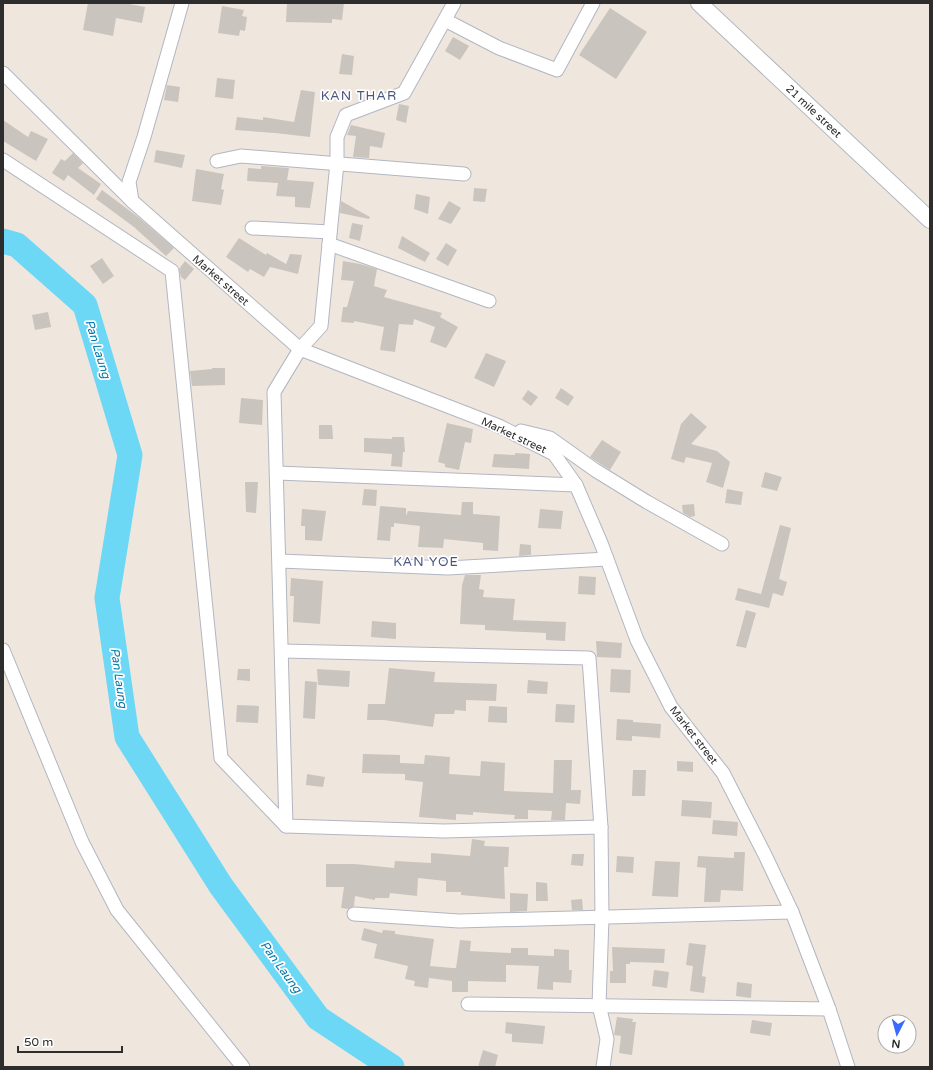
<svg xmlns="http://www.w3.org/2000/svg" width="933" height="1070" font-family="'Varela Round',sans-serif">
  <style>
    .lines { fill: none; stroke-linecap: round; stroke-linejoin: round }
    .river { stroke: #6cd8f6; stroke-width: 25 }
    .building { fill: #cac4be }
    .minor-casing { stroke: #b2b6c1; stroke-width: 15 }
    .tertiary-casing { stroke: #b2b6c1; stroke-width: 18 }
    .minor { stroke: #fff; stroke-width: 13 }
    .tertiary { stroke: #fff; stroke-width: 16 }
    .labels { text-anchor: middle; stroke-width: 3.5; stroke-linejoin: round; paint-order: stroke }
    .street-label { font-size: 11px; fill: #2d2d2d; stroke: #fff }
    .water-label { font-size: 12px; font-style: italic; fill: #0678a7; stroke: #fff }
    .quarter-label { font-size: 13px; letter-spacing: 1px; fill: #4a5681; stroke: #fff }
  </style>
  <rect width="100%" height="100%" fill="#efe7de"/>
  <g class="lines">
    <path class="river" d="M3,241L17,245L85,305L130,455L107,598L127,737L221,886L318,1018L392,1067"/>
  </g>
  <g class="building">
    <path d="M88,3H124L145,7L142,23L116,18L113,36L83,30Z"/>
    <path d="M287,3H344L342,20L332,19V23L286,22Z"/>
    <path d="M222,6L244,10L242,16L247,17L245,31L240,30L239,36L218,33Z"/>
    <path d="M610,8L647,32L616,79L579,55Z"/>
    <path d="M453,37L469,46L460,60L445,51Z"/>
    <path d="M342,54L354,56L352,75L339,74Z"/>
    <path d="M217,78L235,80L233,99L215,97Z"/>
    <path d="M167,85L180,87L178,102L164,100Z"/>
    <path d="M301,90L315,92L310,137L275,133L235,130L237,117L263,120V117L294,122Z"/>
    <path d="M399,104L409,106L406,123L396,120Z"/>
    <path d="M3,120L28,137L31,131L48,139L36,161L3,141Z"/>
    <path d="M351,125L385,133L382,148L370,146L369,158L353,157L356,136L347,135Z"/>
    <path d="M156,150L185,155L182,168L154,162Z"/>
    <path d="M73,153L83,163L78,168L101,184L94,195L68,175L64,181L52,173L61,159L65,161Z"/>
    <path d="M261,166L289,168L287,180L314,182L310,208L295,207V197L276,196L278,183L247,181L248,168L261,169Z"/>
    <path d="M196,169L224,174L221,189L224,190L221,205L192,201Z"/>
    <path d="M474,188L487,189L485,202L473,201Z"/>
    <path d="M102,190L138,217L174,248L166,256L134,227L96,199Z"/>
    <path d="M416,194L430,197L428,214L414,209Z"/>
    <path d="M341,201L370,217L369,219L340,213Z"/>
    <path d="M449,201L461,208L451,224L438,219Z"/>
    <path d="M352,223L363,225L360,241L349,238Z"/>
    <path d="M402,236L430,253L425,262L398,248Z"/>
    <path d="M239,238L266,255L267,253L286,264L290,254L302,255L298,274L270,267L264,277L250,269L248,272L226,257Z"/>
    <path d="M446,243L457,250L448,266L436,259Z"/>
    <path d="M102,258L114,276L103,284L90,266Z"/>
    <path d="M185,261L194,269L185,280L181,277L179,269Z"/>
    <path d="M343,261L360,264L377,269L374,286L387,290L384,297L442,313L440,317L458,327L446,348L430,342L435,327L414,319L413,325L399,324L395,352L380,350L384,327L354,321V323L341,322L343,307H347L354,281L341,280Z"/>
    <path d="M48,312L51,327L35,330L32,315Z"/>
    <path d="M486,353L506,361L494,387L474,378Z"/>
    <path d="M212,368H225V385L192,386L190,371L212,369Z"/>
    <path d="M561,388L574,397L568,406L555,398Z"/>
    <path d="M528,390L538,397L531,406L522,399Z"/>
    <path d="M241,398L263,400L262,425L239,423Z"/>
    <path d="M691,413L707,427L691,444L717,451L730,462L723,488L706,482L712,463L686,457L684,463L671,459L681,424Z"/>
    <path d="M447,423L473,429L471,443L465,442L459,470L445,467V464L438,462Z"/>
    <path d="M319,425H332L333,439H319Z"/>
    <path d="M392,437H404L405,452H403L402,467L391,466L392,454L364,452V438L392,439Z"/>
    <path d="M602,440L621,452L610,470L590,457Z"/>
    <path d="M515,453L530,454L529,469L492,467L494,454L515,455Z"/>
    <path d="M765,472L782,477L777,491L761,487Z"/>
    <path d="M245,482H258L256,513L246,512Z"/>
    <path d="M364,489L377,490L376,506L362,505Z"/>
    <path d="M727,489L743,492L741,505L725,503Z"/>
    <path d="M462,502H473V514L500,516L498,551L483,550V543L444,539L443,548L418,547L420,526L394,523V527H391L390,541L377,540L380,506L406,508V516L408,511L461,515Z"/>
    <path d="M694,504L695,516L690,517L683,513L682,505Z"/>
    <path d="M302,509L326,511L322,541L305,540V526H301Z"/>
    <path d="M540,509L563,511L561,529L538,528Z"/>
    <path d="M780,525L791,528L779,579L787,582L783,596L773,593L769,608L735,600L738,588L761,594Z"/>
    <path d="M520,544L531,545V555L519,556Z"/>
    <path d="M465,575H481L479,589L484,590L483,597L515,599L513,620L566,622L565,641L546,640V633L485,630V625L460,624L462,585Z"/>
    <path d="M579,576L596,577L595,595L578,594Z"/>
    <path d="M291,578L323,581L320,624L293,622L294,596H290Z"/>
    <path d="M746,610L756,613L746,648L736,646Z"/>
    <path d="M372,621L396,623V639L371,637Z"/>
    <path d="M596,641L622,643L621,658L597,657Z"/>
    <path d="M389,668L435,672L434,682L497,684L496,701L466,700V711L455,710L454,714H435L433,727L384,720H367L368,704H385Z"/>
    <path d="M238,669H250V681L237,680Z"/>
    <path d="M317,669L350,671L349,687L318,685Z"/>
    <path d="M611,669L631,670L630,693L610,692Z"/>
    <path d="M528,680L548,682L547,694L527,693Z"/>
    <path d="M305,681L317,682L315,719L303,718Z"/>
    <path d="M556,704L575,705L574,723L555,722Z"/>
    <path d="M237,705L259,706L258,723L236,722Z"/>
    <path d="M489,706L507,707V723L488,722Z"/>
    <path d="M617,719L633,720V722L661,724L660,738L632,736V741L616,740Z"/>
    <path d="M363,754L400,755V763L424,764L425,755L450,757L449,774L480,776L481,761L505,763L504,791L553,793L554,760H572L571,790H581L580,804L566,803L565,820H551L552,811L528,810V819H514L515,815L473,812V815L456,814V820L419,817L423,782L405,780V774L362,773Z"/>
    <path d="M677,761L693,762V772L677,771Z"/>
    <path d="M633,770H646L645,796H632Z"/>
    <path d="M307,774L325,777L323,787L306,785Z"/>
    <path d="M682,800L712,802L711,818L681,816Z"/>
    <path d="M713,820L738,822L737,836L712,834Z"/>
    <path d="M472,839L485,841L484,846L509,847L508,867H504L505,899L461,895V892H446V881L418,878L417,896L390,893L389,898H375V900L355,896L354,906L348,909L341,908L344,887H326V864H355L394,868L395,861L431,863V853L470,856Z"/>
    <path d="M734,852H745L743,891L721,890L720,902H704L706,868L697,867L698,856L734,858Z"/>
    <path d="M572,854H584L583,866L571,865Z"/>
    <path d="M617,856L634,857L633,873L616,872Z"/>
    <path d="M655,861L680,862L678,897L652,896Z"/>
    <path d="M536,882L547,883L548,901H536Z"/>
    <path d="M510,893L528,894L527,911L510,912Z"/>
    <path d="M582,899L583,910H572L571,900Z"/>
    <path d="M364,928L382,933L383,930L395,931V934L434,939L430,966L452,968H456L460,940L471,941L470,951L511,953V948H528V955L554,956V949L569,950V970H572L571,983L553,982V990L537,989L539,966L506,965V982L468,981V992H452V981L429,978L428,988L414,986L415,981L405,979L408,966L374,958L377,944L361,940Z"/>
    <path d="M689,943L706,945L702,976L706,977L704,993L690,991L693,966L686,965Z"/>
    <path d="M612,947L665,949L664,963L630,962V964H626V983H610V971H613Z"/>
    <path d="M654,970L669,972L667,988L652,986Z"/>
    <path d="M737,982L752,984L751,998L736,996Z"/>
    <path d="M617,1017L633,1019L632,1022H636L632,1055L619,1053L621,1036L614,1035Z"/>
    <path d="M752,1020L772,1023L770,1036L750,1033Z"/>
    <path d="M506,1022L545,1026L543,1044L512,1042V1034L505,1033Z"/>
    <path d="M483,1050L498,1055L495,1067H478Z"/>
  </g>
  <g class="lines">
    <defs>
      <g id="minor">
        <path d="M454,3L404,93L346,115L337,137V163L321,326L300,349L274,392L286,826L444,831L601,827L602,918L599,1005L607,1039L603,1067"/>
        <path d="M445,20L499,48L557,70L593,3"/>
        <path d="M3,73L132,201L300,349L499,426L554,454L576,485L601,543L637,640L671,707L723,773L765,855L792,912L829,1009L848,1067"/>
        <path d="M3,160L172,271L221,758L286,826"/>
        <path d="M217,161L241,156L464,174"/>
        <path d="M132,201L129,182L144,137L182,3"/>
        <path d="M252,228L330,232"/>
        <path d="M329,244L489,301"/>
        <path d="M521,431L550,438L595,470L647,502L722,544"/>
        <path d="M277,473L576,485"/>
        <path d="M280,561L448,568L607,559"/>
        <path d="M3,650L82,842L117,910L243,1067"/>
        <path d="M282,651L589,658L601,827"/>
        <path d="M354,914L459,921L792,912"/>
        <path d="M468,1004L829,1009"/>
      </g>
      <path id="tertiary" d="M699,3L930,220"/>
    </defs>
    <use href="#minor" class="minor-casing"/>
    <use href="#tertiary" class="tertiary-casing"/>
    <use href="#minor" class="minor"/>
    <use href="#tertiary" class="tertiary"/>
  </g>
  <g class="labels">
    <g class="street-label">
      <text transform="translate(814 111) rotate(43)" y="4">21 mile street</text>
      <text transform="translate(221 280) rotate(41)" y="4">Market street</text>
      <text transform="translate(514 435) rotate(25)" y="4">Market street</text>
      <text transform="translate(694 735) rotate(52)" y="4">Market street</text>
    </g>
    <g class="water-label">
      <text transform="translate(98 349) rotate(73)" y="4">Pan Laung</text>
      <text transform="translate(119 678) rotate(82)" y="4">Pan Laung</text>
      <text transform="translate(281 967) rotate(54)" y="4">Pan Laung</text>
    </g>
    <g class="quarter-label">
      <text x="359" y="100">KAN THAR</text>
      <text x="426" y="566">KAN YOE</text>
    </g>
  </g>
  <rect width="933" height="1070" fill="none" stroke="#2d2d2d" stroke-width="8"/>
  <g transform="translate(897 1034) rotate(186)"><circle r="19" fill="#ffffff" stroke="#ababab"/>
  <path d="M0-3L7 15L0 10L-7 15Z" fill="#3b6aff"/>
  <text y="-6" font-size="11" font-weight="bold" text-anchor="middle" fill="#2d2d2d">N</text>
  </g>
  <path d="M18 1046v6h104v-6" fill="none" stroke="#2d2d2d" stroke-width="2"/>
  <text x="24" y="1046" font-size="12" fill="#2d2d2d" stroke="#ffffff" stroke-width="3" paint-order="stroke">50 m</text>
</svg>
